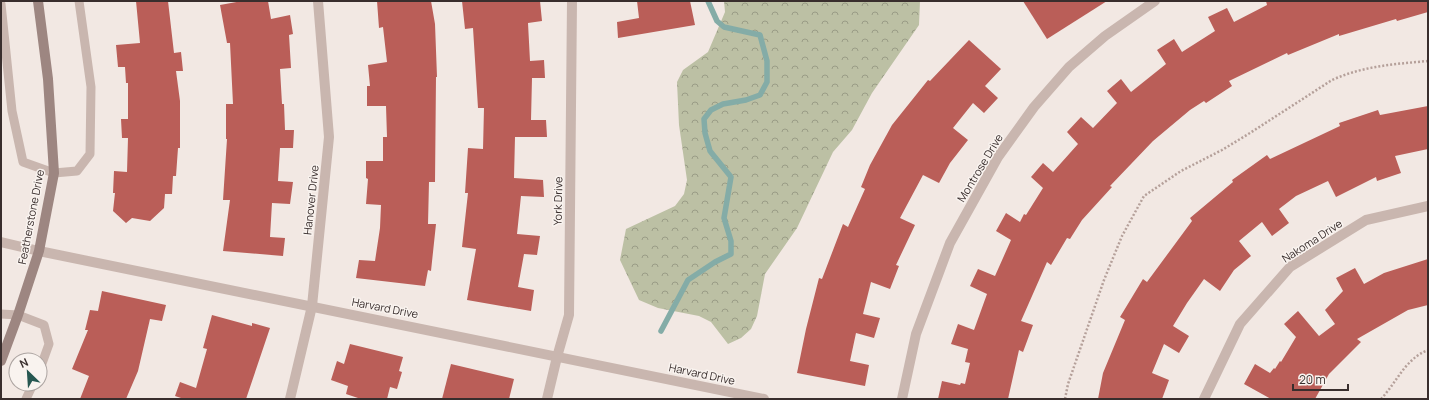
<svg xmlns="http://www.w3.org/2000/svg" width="1429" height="400" font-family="Manrope,sans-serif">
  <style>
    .forest { fill: url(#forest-crowns) }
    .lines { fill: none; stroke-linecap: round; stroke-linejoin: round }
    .stream { stroke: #84aca7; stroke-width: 5.5 }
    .building { fill: #ba5e58 }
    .path { stroke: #b5a09a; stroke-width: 2.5; stroke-dasharray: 2 2; stroke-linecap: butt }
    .lane { stroke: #c9b6af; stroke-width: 9 }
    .street { stroke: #c9b6af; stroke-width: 10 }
    .secondary { stroke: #9d8681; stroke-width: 10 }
    .labels { text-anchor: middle; stroke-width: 3; stroke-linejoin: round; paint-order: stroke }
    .street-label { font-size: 11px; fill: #392e2d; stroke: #f9f3ef }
  </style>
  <defs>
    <pattern id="forest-crowns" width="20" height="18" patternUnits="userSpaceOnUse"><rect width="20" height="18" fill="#bcc0a4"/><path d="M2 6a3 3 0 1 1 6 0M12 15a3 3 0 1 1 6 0" fill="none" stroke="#9a9c86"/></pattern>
  </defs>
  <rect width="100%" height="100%" fill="#f2e8e3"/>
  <path class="forest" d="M724,1H920L919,25L872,93L852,130L833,152L797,228L765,274L757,316L751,329L741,338L728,344L711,322L699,316L658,308L639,300L620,260L626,229L675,206L684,194L687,180L679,125L677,82L683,70L708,52L725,12Z"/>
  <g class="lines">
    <path class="stream" d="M661,331L688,280L715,262L731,254V241L724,218L731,177L710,151L705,133L704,119L711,110L723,104L746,100L760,95L767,82V61L760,35L724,27L717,21L708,1"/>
  </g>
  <g class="building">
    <path d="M136,1H168L174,53L181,52L183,71H176L180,101V148H178L176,176H173L172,194H165L164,208L150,221L132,218L126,223L113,211L115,193H113L114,171L127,172L128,138H122L121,119H128V83H126L125,67H118L116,45L140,43Z"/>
    <path d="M242,1H268L271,19L290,15L293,34L289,35L291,68L280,69L282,104H284L285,130H294L293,148H280L278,181L293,182L290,204L272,203L270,237L285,238L283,256L223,251L230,200H223L227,139H226V104H233L230,43H227L220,5Z"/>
    <path d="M377,1H431L435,24L437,77H436L435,182H429L428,224H436L431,271L428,270L425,286L356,278L359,260L375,261L380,228L381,205L366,204L368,179L366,178V161H383V137H387L386,106H367V86H370L368,65L387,62L383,27L379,28Z"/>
    <path d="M462,1H540L542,21L528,23L530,61L544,60L545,78H532L531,120H546L547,137H515L514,178L543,180L544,197L521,196L517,234L540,236L537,255L524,254L518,287L534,290L531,311L467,300L476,249L462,247L468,193H465L468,148L483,149L484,108H478L473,28L465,29Z"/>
    <path d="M637,1H690L695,25L618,38L617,22L639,18Z"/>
    <path d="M1023,1H1107L1047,39Z"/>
    <path d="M1266,1H1428V12L1397,21L1396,19L1339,36V34L1288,55L1287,53L1229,81L1232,86L1206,103L1204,101L1190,110L1153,141L1110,186L1112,187L1082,220L1070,239L1067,238L1051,265L1047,262L1021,321L1033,325L1023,352L1019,350L1008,399H938L942,381L960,385L961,383L965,384L970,363L965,362L968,349L951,344L958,324L974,330L987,294L970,286L978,269L995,276L1011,240L996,231L1006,213L1020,222L1024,214L1026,215L1043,188L1031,177L1043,163L1053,172L1078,144L1067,132L1081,117L1093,128L1117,103L1107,91L1121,79L1131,92L1166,64L1157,50L1174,39L1182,52L1215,31L1208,17L1227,8L1234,22L1267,5Z"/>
    <path d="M969,40L1001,69L985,86L998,98L984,113L973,103L953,128L968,140L950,163L939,183L923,175L900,218L915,225L896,265L899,266L890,289L871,282L863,314L880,318L874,338L856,333L850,361L869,365L865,386L797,373L806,329L819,278L822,279L843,224L848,227L865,189L861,187L870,165L892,125L928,80L930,81Z"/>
    <path d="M1428,106V149L1395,156L1401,173L1377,181L1376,177L1336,197L1328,181L1296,196L1279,209L1289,223L1272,236L1262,222L1239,241L1251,256L1234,270L1220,291L1204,279L1187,303L1173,326L1189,336L1179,353L1164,344L1152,373L1169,380L1162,399H1098L1103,373L1125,320L1120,317L1143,279L1147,282L1192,221L1190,218L1233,182L1232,180L1267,155L1270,159L1340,126L1339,123L1378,110L1380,115Z"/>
    <path d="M1428,259V305L1408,310L1357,339L1361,342L1329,374L1315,399H1271L1244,384L1255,364L1270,373L1274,368L1275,369L1280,361L1281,362L1296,337L1284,324L1298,311L1319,336L1335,324L1325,310L1343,291L1336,278L1355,268L1364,284L1384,273Z"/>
    <path d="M102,291L166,305L162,321L150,319L138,371L126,399H80L89,376L72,369L88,330H85L90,310L98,311Z"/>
    <path d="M212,315L252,326V323L270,328L246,399H184L175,396L180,382L196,388L207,349L203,348Z"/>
    <path d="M350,344L403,357L399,371L402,372L397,389L390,387L387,399H361L346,394L348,386L331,380L337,361L344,364Z"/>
    <path d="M451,364L514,379L509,399H442Z"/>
  </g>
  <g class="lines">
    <g class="path">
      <path d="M1065,399L1068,384L1104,280L1122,236L1144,196L1181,171L1222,150L1250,133L1332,80C1363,66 1395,64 1428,61"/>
      <path d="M1381,399C1397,382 1405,359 1428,350"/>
    </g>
    <g class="lane">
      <path d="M1,4L12,111L23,162L54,173L77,171L90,154L91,87L79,1"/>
      <path d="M1,314L18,315L44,325L49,344L40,369"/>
      <path d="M26,399L33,384"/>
    </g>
    <g class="street">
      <path d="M1,242L39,251L764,399"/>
      <path d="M290,399L312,306L329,137L318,1"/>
      <path d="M547,399L557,357L569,315L572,1"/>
      <path d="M902,399L916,334L950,243L998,157L1034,107L1069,67L1105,36L1155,1"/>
      <path d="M1204,399L1240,324L1290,267L1366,220L1428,206"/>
    </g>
    <path class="secondary" d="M1,361L18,315L39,251L54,173L48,79L38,1"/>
  </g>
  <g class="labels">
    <g class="street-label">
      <text transform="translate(980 168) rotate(-59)" y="4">Montrose Drive</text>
      <text transform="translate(311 200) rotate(-84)" y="4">Hanover Drive</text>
      <text transform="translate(558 201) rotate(-89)" y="4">York Drive</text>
      <text transform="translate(31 217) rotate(-79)" y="4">Featherstone Drive</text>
      <text transform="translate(1312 241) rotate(-33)" y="4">Nakoma Drive</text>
      <text transform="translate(385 308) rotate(11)" y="4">Harvard Drive</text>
      <text transform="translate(702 374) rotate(12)" y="4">Harvard Drive</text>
    </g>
  </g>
  <rect width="1429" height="400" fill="none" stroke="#392e2d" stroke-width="4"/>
  <g transform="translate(28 372) rotate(335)"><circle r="19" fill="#f9f3ef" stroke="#aca4a1"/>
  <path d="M0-3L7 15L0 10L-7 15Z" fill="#265751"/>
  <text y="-6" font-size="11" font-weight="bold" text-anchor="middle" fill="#392e2d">N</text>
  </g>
  <path d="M1293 384v6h55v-6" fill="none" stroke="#392e2d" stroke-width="2"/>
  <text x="1299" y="384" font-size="12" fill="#392e2d" stroke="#f9f3ef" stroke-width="3" paint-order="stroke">20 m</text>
</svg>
